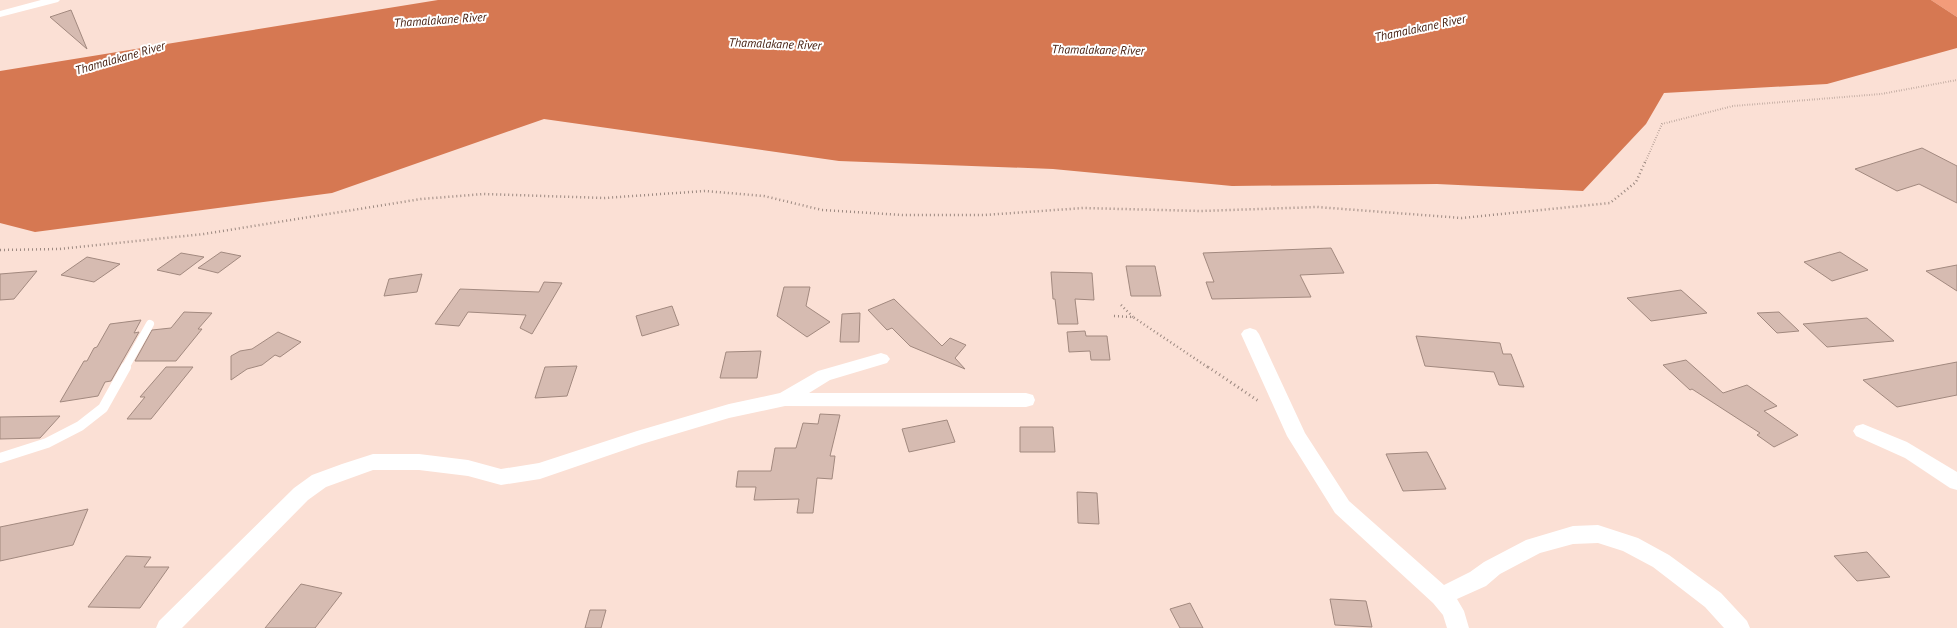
<svg xmlns="http://www.w3.org/2000/svg" width="1957" height="628" font-family="'PT Sans',sans-serif">
  <style>
    .green { fill: #f39c7a }
    .water { fill: #d67852 }
    .building { fill: #d6bbb1; stroke: #a2897f }
    .lines { fill: none; stroke-linecap: round; stroke-linejoin: round }
    .path-far2 { stroke: #9c8981; stroke-width: 2; stroke-dasharray: 0.5 2; stroke-linecap: butt }
    .path-far1 { stroke: #9c8981; stroke-width: 2.5; stroke-dasharray: 1 3; stroke-linecap: butt }
    .path { stroke: #9c8981; stroke-width: 3; stroke-dasharray: 1 3.5; stroke-linecap: butt }
    .lane-far1 { stroke: #fff; stroke-width: 8 }
    .lane { stroke: #fff; stroke-width: 10 }
    .street { fill: #fff; fill-rule: evenodd }
    .labels { text-anchor: middle; stroke-width: 4; stroke-linejoin: round; paint-order: stroke }
    .far-water-label { font-size: 12px; font-style: italic; fill: #472112; stroke: #fff }
  </style>
  <rect width="100%" height="100%" fill="#fbe0d5"/>
  <path class="green" d="M1931,0H1957V17Z"/>
  <path class="water" d="M438,0H1931L1957,17V48L1827,84L1664,93L1646,124L1583,191L1437,184L1232,186L1053,169L839,161L544,119L332,193L35,232L0,223V71Z"/>
  <g class="building">
    <path d="M71,10L87,49L50,17Z"/>
    <path d="M1922,148L1957,166V203L1919,184L1897,191L1855,169Z"/>
    <path d="M1331,248L1344,273L1300,275L1311,297L1212,299L1206,282H1214L1203,253Z"/>
    <path d="M221,252L241,256L218,273L198,268Z"/>
    <path d="M1840,252L1868,270L1832,281L1804,262Z"/>
    <path d="M181,253L204,257L180,275L157,270Z"/>
    <path d="M87,257L120,264L94,282L61,275Z"/>
    <path d="M1957,265V291L1926,271Z"/>
    <path d="M1126,266H1155L1161,296H1131Z"/>
    <path d="M37,271L14,299L0,300V274Z"/>
    <path d="M1051,272L1092,273L1094,300L1075,299L1078,324H1058L1055,299H1053Z"/>
    <path d="M422,274L417,292L384,296L389,279Z"/>
    <path d="M544,282L562,283L532,334L520,328L526,315L468,312L459,326L435,324L460,289L539,292Z"/>
    <path d="M784,287H810L806,306L830,322L807,337L777,316Z"/>
    <path d="M1681,290L1707,313L1651,321L1627,298Z"/>
    <path d="M894,299L942,346L950,338L966,345L955,358L965,369L910,346L892,328L887,330L868,310Z"/>
    <path d="M672,306L679,325L642,336L636,316Z"/>
    <path d="M184,312L212,313L198,329H202L176,361H135L152,330L171,328Z"/>
    <path d="M1779,312L1799,331L1777,333L1757,313Z"/>
    <path d="M860,313L859,342H840L842,314Z"/>
    <path d="M1867,318L1894,341L1827,347L1803,324Z"/>
    <path d="M141,320L134,333L139,332L111,381L105,382L98,396L60,402L84,361H87L94,348L97,347L110,324Z"/>
    <path d="M1085,331L1086,336H1107L1110,360H1091L1090,351L1069,352L1067,332Z"/>
    <path d="M278,332L301,342L280,357L275,355L262,365L247,369L231,380V356L240,351L252,349Z"/>
    <path d="M1416,336L1500,343L1503,354H1511L1524,387L1499,385L1494,372L1425,366Z"/>
    <path d="M761,351L757,378H720L726,352Z"/>
    <path d="M1686,360L1723,393L1747,385L1777,406L1764,411L1798,435L1774,447L1757,435L1760,433L1692,389L1690,390L1663,365Z"/>
    <path d="M1957,362V395L1897,407L1863,380Z"/>
    <path d="M577,366L567,396L535,398L545,367Z"/>
    <path d="M166,367H193L151,419H127L145,397H140Z"/>
    <path d="M820,414L840,415L830,456H835L832,479L817,478L813,513H797L799,499L754,500L756,487H736L738,471H771L775,448H796L803,423L818,424Z"/>
    <path d="M60,416L40,438L0,439V417Z"/>
    <path d="M947,420L955,442L909,452L902,429Z"/>
    <path d="M1020,427H1053L1055,452H1020Z"/>
    <path d="M1427,452L1446,489L1403,491L1386,454Z"/>
    <path d="M1077,492L1097,493L1099,524L1078,523Z"/>
    <path d="M88,509L73,545L0,561V527Z"/>
    <path d="M1867,552L1890,577L1857,581L1834,556Z"/>
    <path d="M126,556L151,557L144,567H169L140,608L88,607Z"/>
    <path d="M301,584L342,593L315,628H265Z"/>
    <path d="M1330,599L1366,601L1372,627L1335,625Z"/>
    <path d="M1190,603L1203,628H1180L1170,609Z"/>
    <path d="M590,610H606L601,628H585Z"/>
  </g>
  <g class="lines">
    <path class="path-far2" d="M1645,163L1662,124L1733,106L1881,94L1957,80"/>
    <g class="path-far1">
      <path d="M0,250L59,249L204,234L421,199L484,194L604,198L705,191L764,196L822,210L902,215H985L1083,208L1201,211L1317,207L1462,218L1610,203L1636,182L1645,162"/>
      <path d="M1121,305L1133,317"/>
      <path d="M1114,316L1133,317L1209,368"/>
    </g>
    <path class="path" d="M1208,367L1260,402"/>
    <path class="lane-far1" d="M125,368L150,324"/>
    <path class="lane" d="M0,458L47,443L80,426L103,408L126,367"/>
    <g class="street">
      <path d="M41,0H60L58,2L0,17V11Z"/>
      <path d="M1250,328L1256,330L1259,334L1305,433L1349,501L1444,585L1470,572L1484,562L1526,540L1573,526L1598,525L1638,538L1669,555L1721,593L1747,621L1750,628H1724L1705,607L1653,567L1623,551L1598,543L1573,544L1540,553L1500,574L1486,586L1457,599L1464,611L1469,628H1447L1443,615L1433,603L1335,513L1287,436L1241,334L1244,330Z"/>
      <path d="M881,353L887,355L890,359L887,363L830,380L809,393H1026L1033,395L1035,400L1033,405L1026,407L785,406L729,418L642,444L540,479L501,485L468,476L419,470H373L326,487L308,500L182,628H156L159,621L294,488L312,475L342,464L373,454H419L468,460L501,469L539,463L637,431L729,404L780,393L818,371Z"/>
      <path d="M1863,424L1907,442L1957,472V490L1950,488L1905,458L1856,436L1853,431L1856,426Z"/>
    </g>
  </g>
  <g class="labels">
    <g class="far-water-label">
      <text transform="translate(440 20) rotate(-4)" y="4">Thamalakane River</text>
      <text transform="translate(1420 28) rotate(-12)" y="4">Thamalakane River</text>
      <text transform="translate(775 44) rotate(2)" y="4">Thamalakane River</text>
      <text transform="translate(1098 50) rotate(1)" y="4">Thamalakane River</text>
      <text transform="translate(120 58) rotate(-16)" y="4">Thamalakane River</text>
    </g>
  </g>
</svg>
